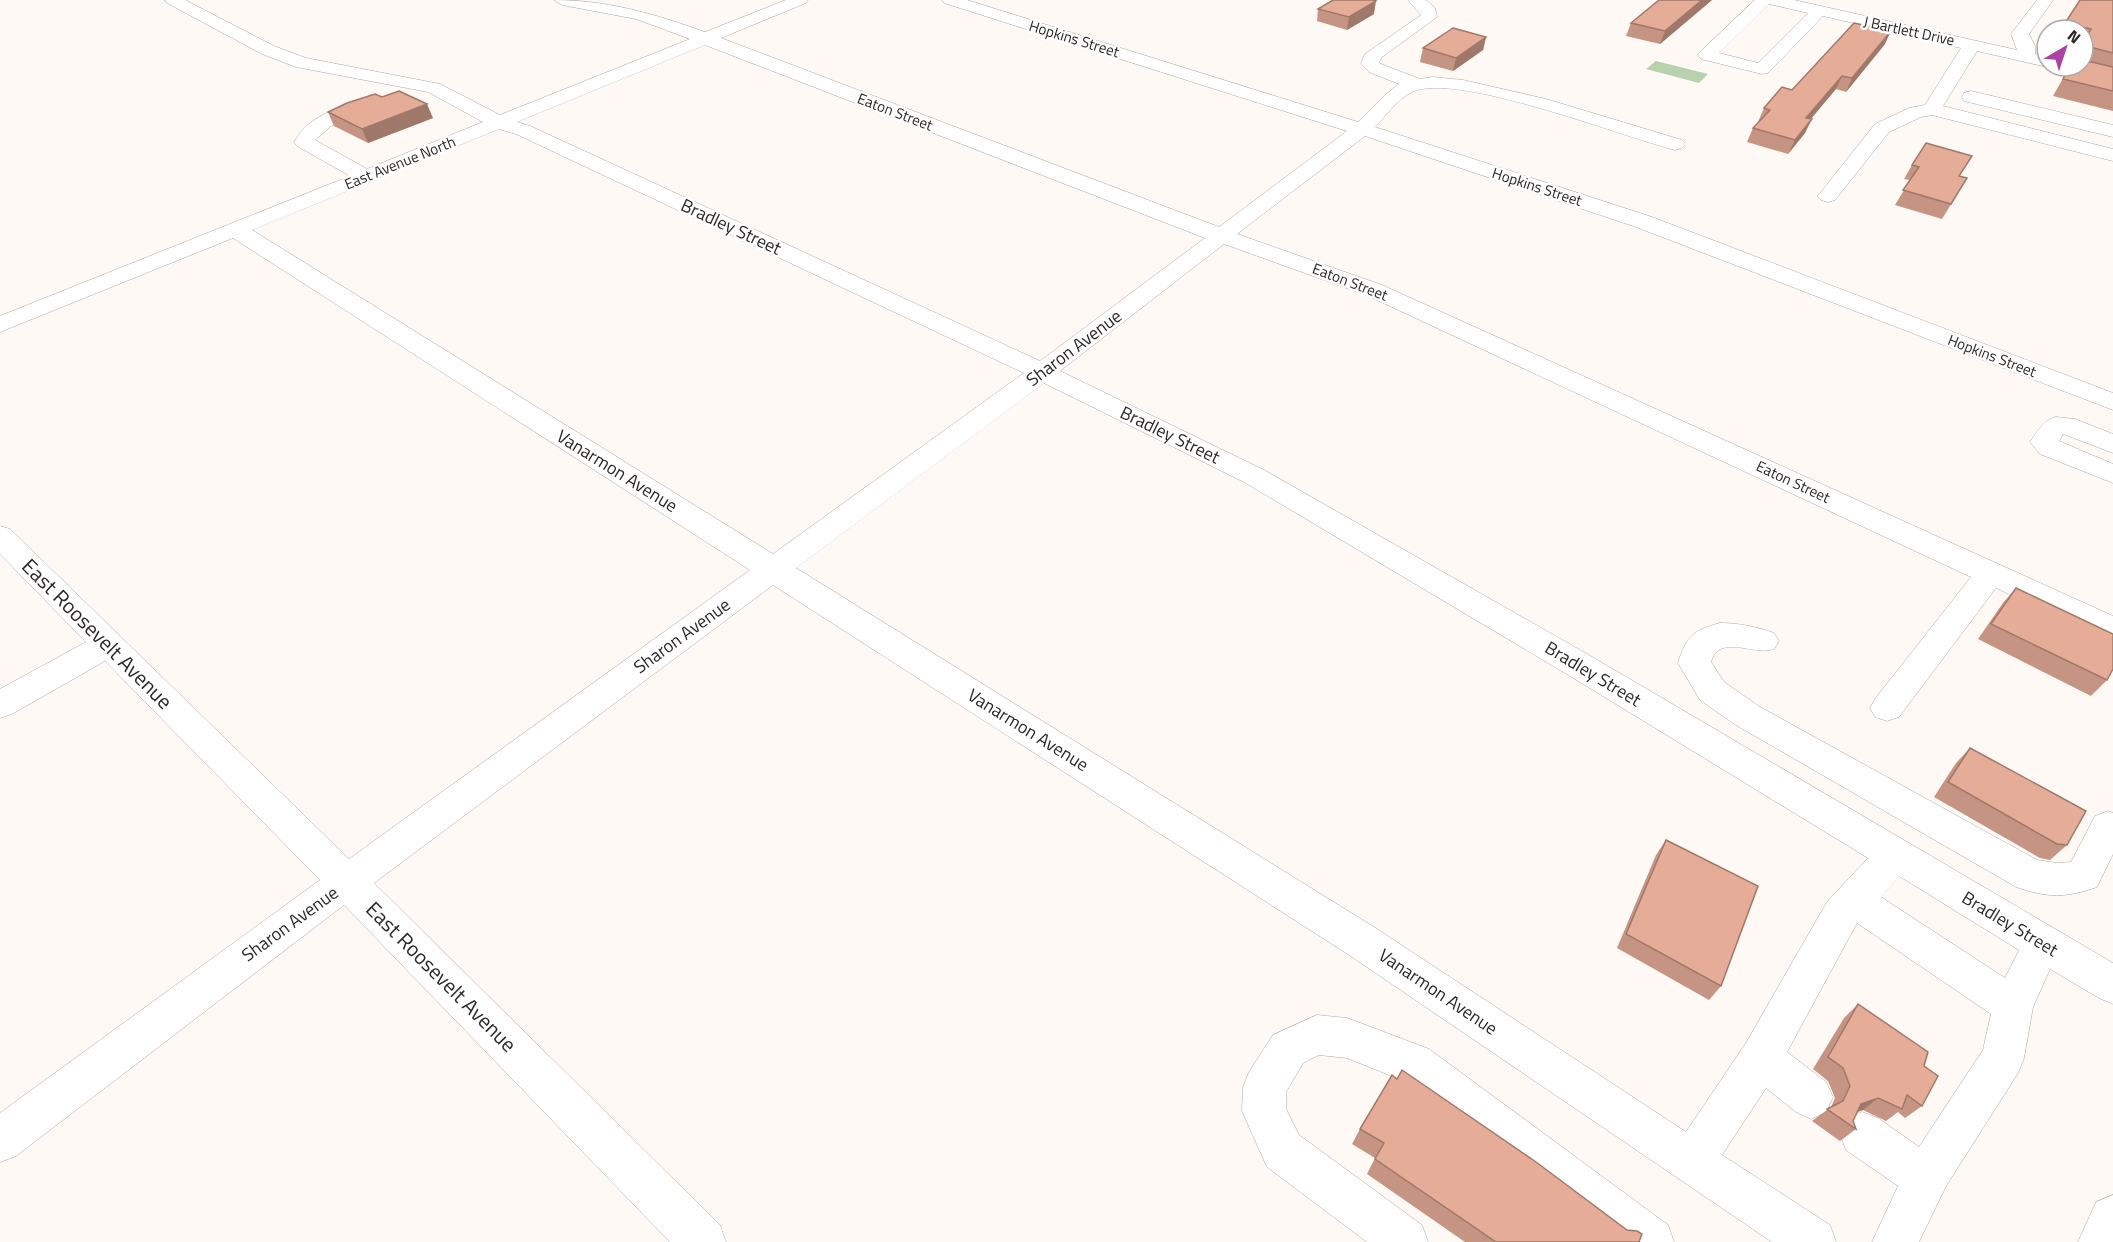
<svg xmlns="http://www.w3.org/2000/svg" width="2113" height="1242" font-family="'Titillium Web',sans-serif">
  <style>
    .green { fill: #b7d2ac }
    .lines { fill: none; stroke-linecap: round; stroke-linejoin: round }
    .minor-casing { stroke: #ada7a2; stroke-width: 1 }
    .major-casing { stroke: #ada7a2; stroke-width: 1 }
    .minor { fill: #fff; fill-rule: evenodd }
    .major { fill: #fff; fill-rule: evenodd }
    .wall { fill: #c59482 }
    .shaded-wall { fill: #a0786a }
    .building { fill: #e5ac97; stroke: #a0786a; stroke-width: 1.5 }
    .labels { text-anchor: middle; stroke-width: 5; stroke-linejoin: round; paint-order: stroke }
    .far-street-label { font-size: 15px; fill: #2a2726; stroke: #fff }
    .street-label { font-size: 18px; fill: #2a2726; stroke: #fff }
    .near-street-label { font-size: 21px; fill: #2a2726; stroke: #fff }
  </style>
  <rect width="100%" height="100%" fill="#fef9f5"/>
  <path class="green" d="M1656,61L1708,74L1699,83L1646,69Z"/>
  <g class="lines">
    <defs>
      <g id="minor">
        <path d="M165,0H185L274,46L306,58L440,84L500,115L690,39L636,19L562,5L554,0C607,0 655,14 705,32L786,0H808L806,3L721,38L1219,227L1347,131L944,3L942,0H967L1358,122L1385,95L1399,84L1369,72L1361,63L1365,54L1421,15L1408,0H1426L1435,8L1437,17L1382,57L1379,62L1381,64L1420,79L1432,77L1463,80L1546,99L1682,140L1685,144L1682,148L1675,150C1623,137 1456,71 1412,92C1397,99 1386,116 1375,127L1652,217L2113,393V410L1636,227L1365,136L1237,234L1382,285L2113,616V641L1996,588L1899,717L1887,721L1875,717L1870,708L1875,699L1971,577L1366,295L1224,244L1060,371L1264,470L1594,658L2113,963V1004L2099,998L2050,969L2033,1007L2024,1058L2018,1073L1946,1186L1919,1242H1872L1898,1186L1846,1150L1840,1134L1846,1118L1862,1112L1878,1118L1919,1147L1983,1050L1991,1014L1857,923L1787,1052L1826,1082L1833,1097L1826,1112L1811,1119L1796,1112L1766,1088L1722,1155L1830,1225L1836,1242H1772L1349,955L773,585L374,883L720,1225L726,1242H670L344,905L16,1156L0,1162V1113L320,880L105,661L12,714L0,718V689L86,642L0,554V526L10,529L349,859L750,570L233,238L0,332V316L350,176L297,146L294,142C299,135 303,128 310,123C323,113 362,95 378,99L380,103L378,107L331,126L315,140L367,169L483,122L428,92L296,67L262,54L167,3ZM705,45L1205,238L1040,361L530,126L517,122ZM499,129L516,134L1024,373L773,554L252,230ZM1044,383L1244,482L1570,676L1868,858L1827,902L1746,1043L1686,1132L1377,929L796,568ZM1899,876L2019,950L2005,978L1881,897Z"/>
        <path d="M1755,0H1794L2017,50L2011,34L2014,30L2037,0H2053L2029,34L2035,46V54L2047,57V66H2052L2047,67L1977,51L1943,106L2113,149V161L1932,115L1921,117L1889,132L1835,200L1828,202L1821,200L1817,196L1821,192L1875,124L1909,108L1925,105L1961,48L1823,16L1768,73L1762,74L1701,59L1698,55L1701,51ZM1769,4L1808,13L1758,63L1719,53Z"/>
        <path d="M1971,91L2113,125V137L1964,101L1962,97L1964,93Z"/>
        <path d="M2056,417L2075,419L2113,434V453L2063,434L2059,441L2113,464V483L2040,454L2030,442C2038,431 2043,420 2056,417Z"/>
        <path d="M1720,623C1739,623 1757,627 1774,633L1779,641L1774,649C1753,656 1719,633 1711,662L1724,682L1760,707L2037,860L2057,863L2071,862L2095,816L2108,811L2113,813V854L2097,887C2065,898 2048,898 2016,887L1736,725L1700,700L1678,663C1686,636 1694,630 1720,623Z"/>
        <path d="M1317,1015L1347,1018L1429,1049L1668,1225L1674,1242H1613L1399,1079L1347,1058L1319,1055L1303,1063L1286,1092V1109L1299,1135L1422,1225L1428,1242H1367L1267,1167L1242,1111L1243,1087L1249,1072L1273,1035Z"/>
      </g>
      <path id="major" d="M2113,1195V1242H2078L2096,1202Z"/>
    </defs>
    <use href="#minor" class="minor-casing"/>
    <use href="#major" class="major-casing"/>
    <use href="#minor" class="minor"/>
    <use href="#major" class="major"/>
  </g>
  <g class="wall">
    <path d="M1712,0L1660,44L1626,36L1631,23Z"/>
    <path d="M2080,0H2113V111L2053,96L2070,66H2083V30H2061Z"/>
    <path d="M1318,9L1374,14L1347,30L1317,21Z"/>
    <path d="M1486,37L1483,50L1453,71L1420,62L1423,48Z"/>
    <path d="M1885,44L1846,92L1836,89L1810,119L1805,133L1788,154L1747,142L1753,128L1759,122H1758L1764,108L1792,90Z"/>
    <path d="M382,97L433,118L368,143L334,126L328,112Z"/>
    <path d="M1912,165L1967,178L1942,219L1895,205L1910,180L1904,179Z"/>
    <path d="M2016,588L2107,680L2091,696L1978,639L2003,603Z"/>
    <path d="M1970,748L2067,845L2050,860L2040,858L1934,797L1956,763Z"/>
    <path d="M1666,840L1721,986L1709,1000L1617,948L1656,855Z"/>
    <path d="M1858,1004L1924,1066L1922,1106L1905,1118L1898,1112L1886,1121L1863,1110L1857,1112L1853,1121L1856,1129L1840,1141L1812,1121L1831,1107L1835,1098L1828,1081L1813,1069L1844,1018Z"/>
    <path d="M1360,1129L1639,1242H1465L1367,1174L1375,1158L1352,1144Z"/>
  </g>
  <g class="shaded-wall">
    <path d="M1702,0H1712L1660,44L1665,31Z"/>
    <path d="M1376,1L1374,14L1347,30L1349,17Z"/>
    <path d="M1891,31L1885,44L1846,92L1852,78Z"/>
    <path d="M1486,37L1483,50L1453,71L1456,58Z"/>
    <path d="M1842,76L1836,89L1800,132L1806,118Z"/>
    <path d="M427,104L433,118L368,143L362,129Z"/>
    <path d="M1812,119L1805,133L1788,154L1795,140Z"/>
    <path d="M1878,1098L1863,1110L1845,1116L1861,1104Z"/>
  </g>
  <g class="building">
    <path d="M1333,0H1373L1376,1L1349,17L1318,9Z"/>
    <path d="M1659,0H1702L1665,31L1631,23Z"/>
    <path d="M2080,0H2113V53L2094,48L2083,47V43L2091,29L2065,23Z"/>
    <path d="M1854,23L1891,31L1852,78L1842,76L1806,118L1812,119L1795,140L1753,128L1770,110L1764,108L1782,87L1792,90Z"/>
    <path d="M1453,28L1486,37L1456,58L1423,48Z"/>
    <path d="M2083,60L2113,67V91L2063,79L2070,66H2083Z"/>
    <path d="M399,91L427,104L362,129L328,112L347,103L375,94L382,97Z"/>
    <path d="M1926,143L1972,156L1959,176L1967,178L1951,204L1903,190L1919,167L1912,165Z"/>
    <path d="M2016,588L2113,634V669L2107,680L1991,624Z"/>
    <path d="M1970,748L2086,811L2067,845L2057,844L1948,782Z"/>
    <path d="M1666,840L1758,886L1721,986L1626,934Z"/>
    <path d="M1858,1004L1928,1052L1924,1066L1938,1076L1922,1106L1907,1095L1902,1109L1878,1098L1861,1104L1853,1121L1856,1129L1827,1109L1843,1101L1850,1086L1843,1068L1828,1057Z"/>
    <path d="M1402,1070L1536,1162L1627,1230L1637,1231L1642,1234L1639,1242H1496L1375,1159L1384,1143L1360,1129L1392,1075L1397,1079Z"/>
  </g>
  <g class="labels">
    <g class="far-street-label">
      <text transform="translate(1909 31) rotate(12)" y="5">J Bartlett Drive</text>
      <text transform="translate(1074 39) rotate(17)" y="5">Hopkins Street</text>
      <text transform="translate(895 112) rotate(21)" y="5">Eaton Street</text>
      <text transform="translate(400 163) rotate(-22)" y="5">East Avenue North</text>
      <text transform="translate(1537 187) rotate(18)" y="5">Hopkins Street</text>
      <text transform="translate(1350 282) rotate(21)" y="5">Eaton Street</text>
      <text transform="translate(1992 356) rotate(21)" y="5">Hopkins Street</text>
      <text transform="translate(1793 482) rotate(25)" y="5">Eaton Street</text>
    </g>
    <g class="street-label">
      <text transform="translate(731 227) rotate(25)" y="6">Bradley Street</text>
      <text transform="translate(1074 348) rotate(-37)" y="6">Sharon Avenue</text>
      <text transform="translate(1170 435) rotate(26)" y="6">Bradley Street</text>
      <text transform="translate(617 471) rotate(32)" y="6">Vanarmon Avenue</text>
      <text transform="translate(682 636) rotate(-36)" y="6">Sharon Avenue</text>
      <text transform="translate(1593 674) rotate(31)" y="6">Bradley Street</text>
      <text transform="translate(1028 730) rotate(32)" y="6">Vanarmon Avenue</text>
      <text transform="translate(290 924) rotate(-36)" y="6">Sharon Avenue</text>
      <text transform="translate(2010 924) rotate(31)" y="6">Bradley Street</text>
      <text transform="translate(1438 992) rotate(34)" y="6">Vanarmon Avenue</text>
    </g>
    <g class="near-street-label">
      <text transform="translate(97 634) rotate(45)" y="7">East Roosevelt Avenue</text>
      <text transform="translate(441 977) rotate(45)" y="7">East Roosevelt Avenue</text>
    </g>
  </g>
  <g transform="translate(2065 48) rotate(39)"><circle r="28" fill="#ffffff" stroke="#aaa9a8" stroke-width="1.5"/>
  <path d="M0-4.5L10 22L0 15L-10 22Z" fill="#ab41a1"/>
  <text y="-9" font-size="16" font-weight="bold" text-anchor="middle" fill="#2a2726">N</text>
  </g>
</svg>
